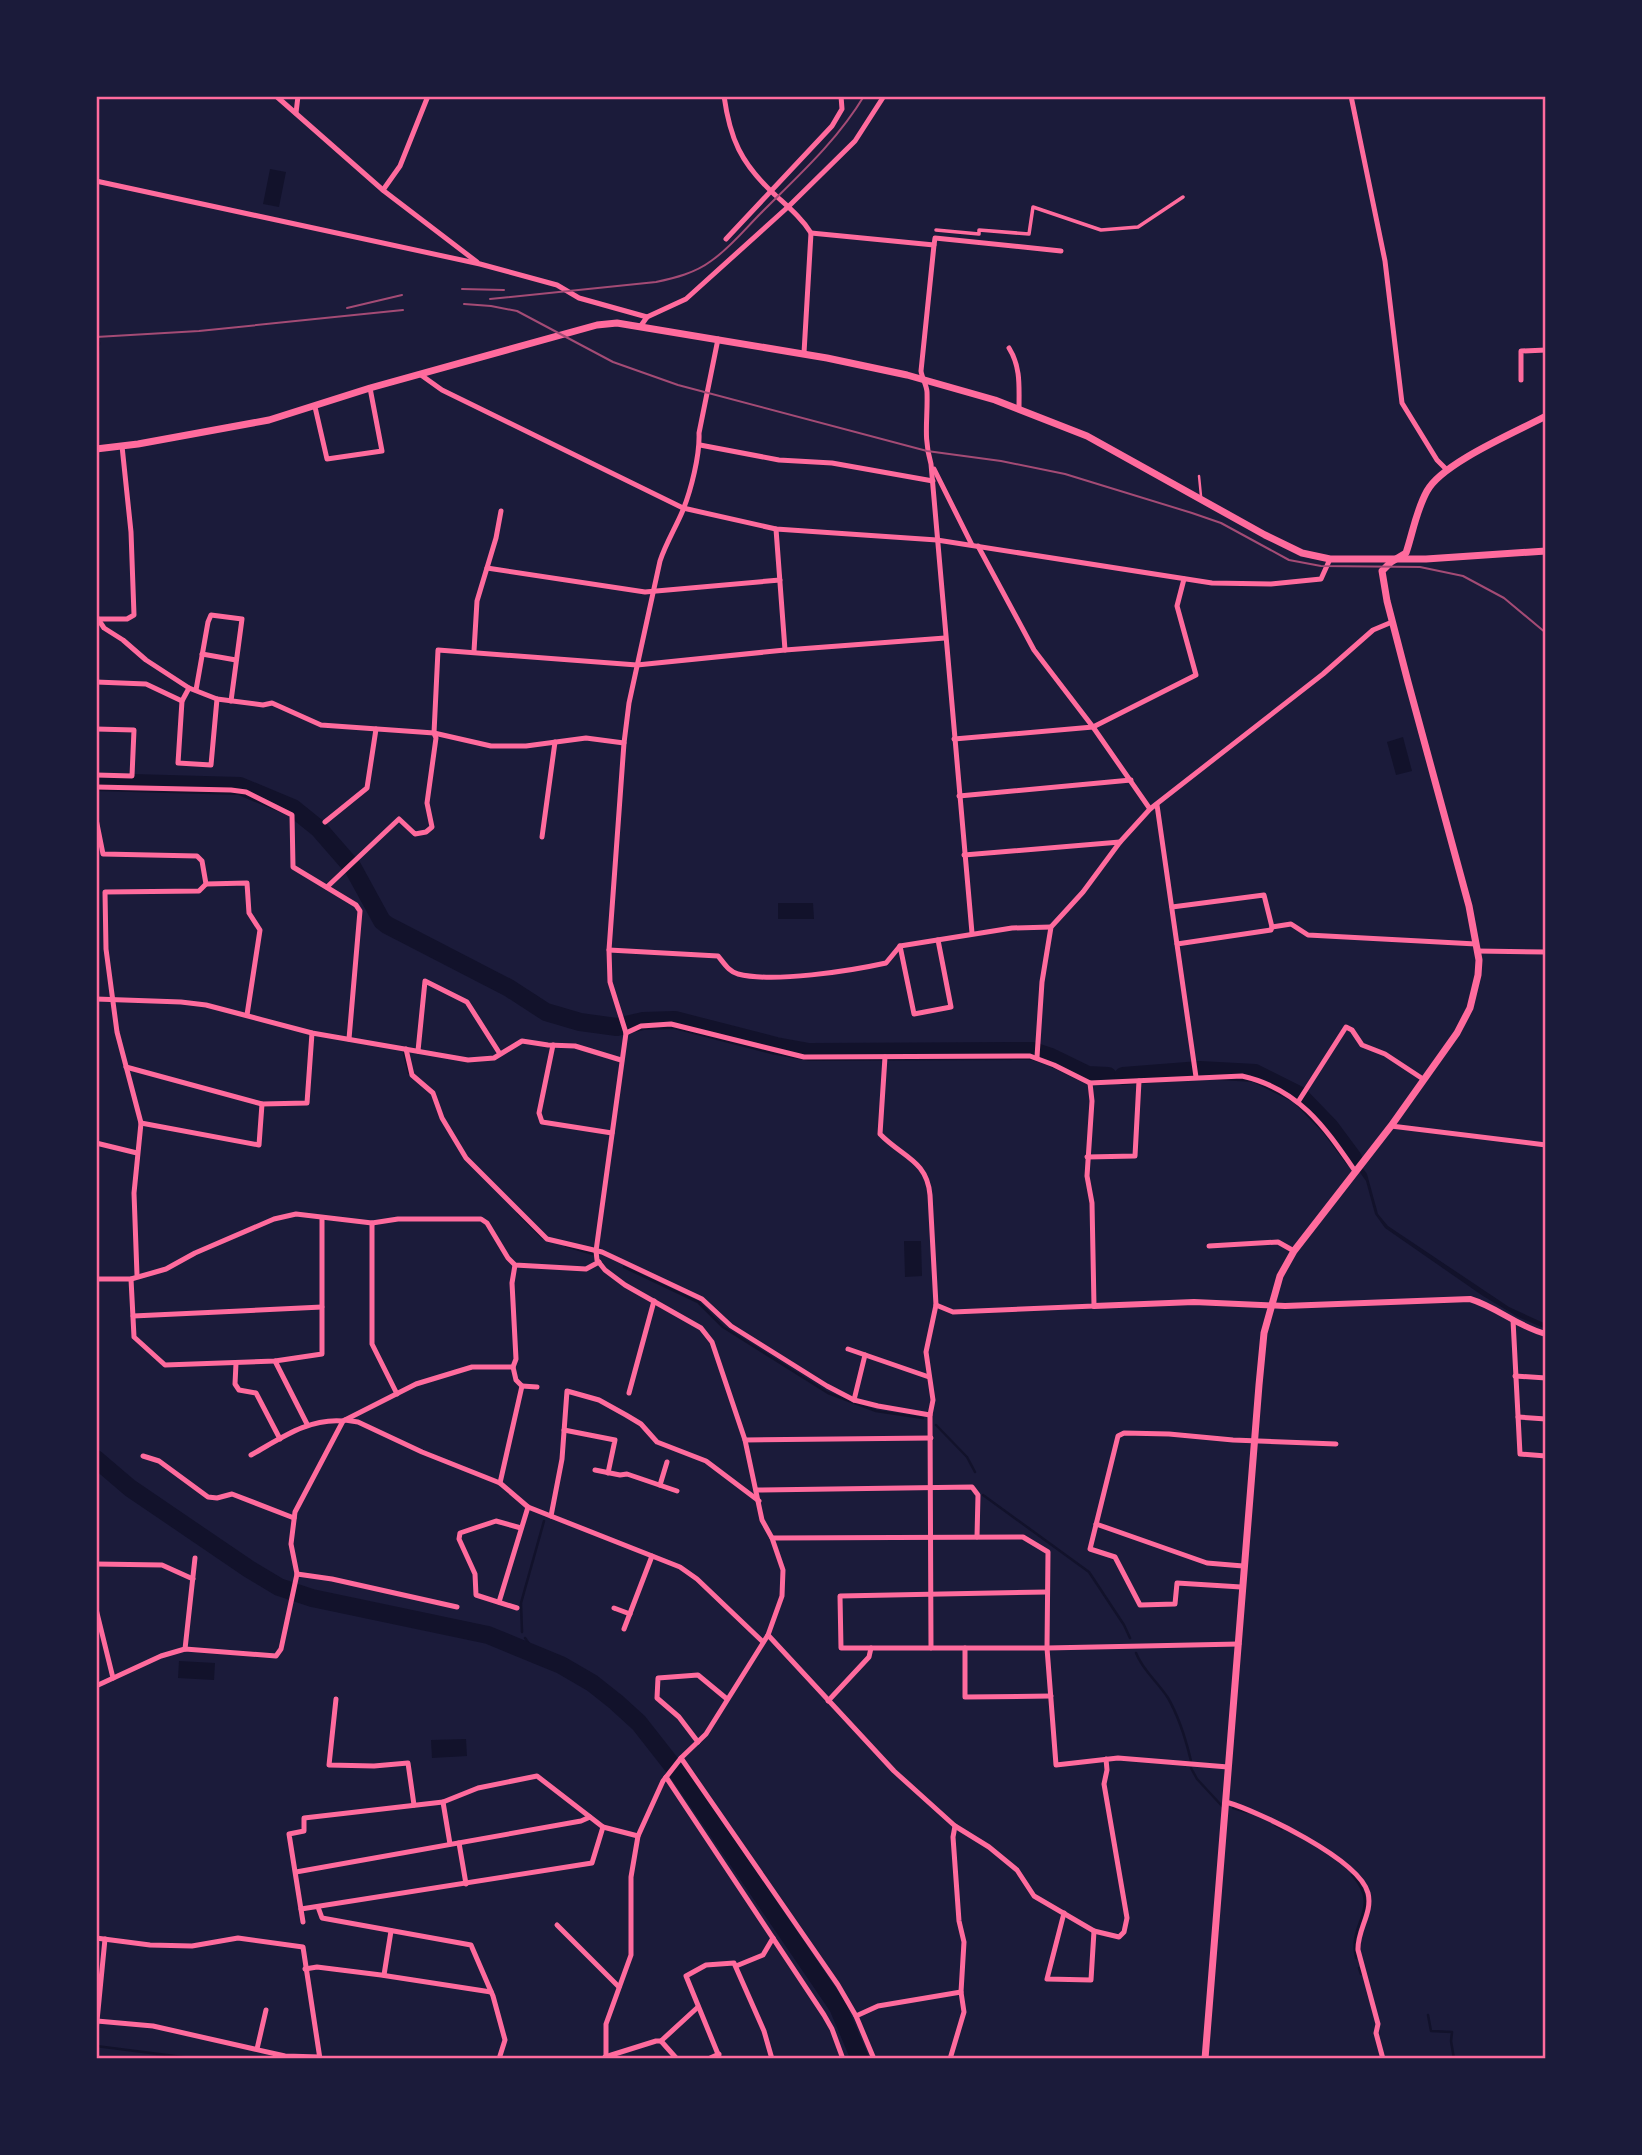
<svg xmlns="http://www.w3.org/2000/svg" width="1642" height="2155" font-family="'Asap Condensed',sans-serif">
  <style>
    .water { fill: #12122b }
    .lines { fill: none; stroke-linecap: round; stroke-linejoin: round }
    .stream { stroke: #12122b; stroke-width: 2.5 }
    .river { stroke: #12122b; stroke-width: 18 }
    .service { stroke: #ff6b9d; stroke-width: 2.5 }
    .pedestrian { stroke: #ff6b9d; stroke-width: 3.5 }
    .minor { stroke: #ff6b9d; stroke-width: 5 }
    .tertiary { stroke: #ff6b9d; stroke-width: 6 }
    .secondary { stroke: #ff6b9d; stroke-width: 7 }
    .tram { stroke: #a44b75; stroke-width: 2 }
    .neatline { fill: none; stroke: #ff6b9d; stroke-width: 2.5 }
  </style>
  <rect width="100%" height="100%" fill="#1b1b3a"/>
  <g class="water">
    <path d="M270,169L286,172L279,207L263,204Z"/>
    <path d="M1403,737L1412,771L1396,775L1387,742Z"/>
    <path d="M778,903H813L814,919H778Z"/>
    <path d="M1341,1138L1367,1174L1378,1214L1388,1226L1509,1307L1546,1324V1329L1518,1317L1483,1296L1385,1228L1375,1214L1366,1181L1337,1140Z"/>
    <path d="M904,1241H921L922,1276L905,1277Z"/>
    <path d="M179,1661L215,1663L214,1680L178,1678Z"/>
    <path d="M466,1739L467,1756L432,1758L431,1740Z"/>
  </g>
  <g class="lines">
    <g class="stream">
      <path d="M96,329L99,343L96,368"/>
      <path d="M404,1053L409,1073"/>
      <path d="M518,1213L543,1238"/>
      <path d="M566,1246L593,1254"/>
      <path d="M624,1267L698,1302L723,1327L828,1393L876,1411L923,1418"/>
      <path d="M936,1425L967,1457L975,1472"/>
      <path d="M983,1495L1089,1572L1124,1625L1130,1638"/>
      <path d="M522,1632L521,1603L544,1521"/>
      <path d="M525,1638L535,1652"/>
      <path d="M1136,1653C1143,1671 1158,1682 1168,1698C1179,1717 1186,1740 1191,1761"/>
      <path d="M1191,1768L1197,1779L1222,1806"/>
      <path d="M1233,1808L1247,1812"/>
      <path d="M1275,1825L1282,1829"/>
      <path d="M1352,1875C1383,1909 1347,1922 1356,1958"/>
      <path d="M1359,1968L1361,1974"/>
      <path d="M1428,2015L1431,2031L1452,2032L1451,2041L1454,2059"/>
      <path d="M96,2046L198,2059"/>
    </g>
    <g class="river">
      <path d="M96,782L240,786L293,808L319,829L353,868L382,921L387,925L509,988L546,1012L580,1022L617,1027L643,1021L675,1020L776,1046L809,1052L1033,1051L1051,1057L1088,1075L1108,1076"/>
      <path d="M1123,1076L1200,1070L1255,1073L1299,1095L1330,1127L1353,1158"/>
      <path d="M96,1459L130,1488L249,1569L279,1587L312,1598L488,1635L561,1665L592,1683L616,1702L639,1723L679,1774L838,2007L860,2059"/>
    </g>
    <path class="service" d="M1199,476L1201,496"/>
    <path class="pedestrian" d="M936,230L979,234V230L1029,234L1033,207L1101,230L1138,227L1183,197"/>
    <g class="minor">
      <path d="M276,96L384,191L477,262"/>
      <path d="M481,96H512"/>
      <path d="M724,96C730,139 741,163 773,193C787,206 801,217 811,233L804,353"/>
      <path d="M1351,96L1385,261L1402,403L1437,460L1447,470"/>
      <path d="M296,113L298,96"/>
      <path d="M96,181L480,264L557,285L579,298L647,317"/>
      <path d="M383,190L400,166L428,96"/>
      <path d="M811,233L934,245"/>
      <path d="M726,239L832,126L842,109L841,96"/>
      <path d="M640,327L647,317L686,299L789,206L855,141L884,96"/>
      <path d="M1009,348C1021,367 1019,387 1019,408"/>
      <path d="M421,375L442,390L683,508L776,529L937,540L1212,583L1271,584L1321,579L1330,559"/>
      <path d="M1521,380V351L1546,350"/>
      <path d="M315,407L327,459L382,451L370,388"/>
      <path d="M700,445L779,460L832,463L933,481"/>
      <path d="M934,469L972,545"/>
      <path d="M776,529L785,650"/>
      <path d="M978,546L1034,650L1093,727L1150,809"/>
      <path d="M487,568L645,592L780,580"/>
      <path d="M98,619L104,628L123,640L146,660L189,688L217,699L263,705L272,703L321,725L434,733L491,746H526L586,738L624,743"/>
      <path d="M98,619H127L134,615L131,532L122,446"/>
      <path d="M474,651L477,601L496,538L501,511"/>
      <path d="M202,654L236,660"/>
      <path d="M96,682L146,684L182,701"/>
      <path d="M189,688L182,701L178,763L211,765L217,699"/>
      <path d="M196,690L208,622L211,615L242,619L231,701"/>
      <path d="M96,729L134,730L132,776L96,775"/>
      <path d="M954,739L1093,727L1196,675L1177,606L1184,579"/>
      <path d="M96,787L231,790L246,792L292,815L293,867L356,905L360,911L349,1039"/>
      <path d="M959,796L1131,780"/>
      <path d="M1157,805L1196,1077"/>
      <path d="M96,819L103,854L197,856L202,861L206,884L199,891L105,892L106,949L117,1032L141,1123L134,1193L137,1275"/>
      <path d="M325,822L367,788L376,729"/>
      <path d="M542,837L555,742"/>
      <path d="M964,855L1120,842"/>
      <path d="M206,884L247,883L249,913L260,930L247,1015"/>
      <path d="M327,887L399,819L415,834L426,832L432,827L427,803L436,738L434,733L438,650L637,665L785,650L945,638"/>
      <path d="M1172,907L1264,895L1272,927L1271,930L1177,944"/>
      <path d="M1272,927L1291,924L1308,935L1476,944"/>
      <path d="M972,933L931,464C923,437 928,419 927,392C927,386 922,378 921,371L934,245L935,238L1061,251"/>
      <path d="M900,946L914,1014L951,1007L938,940"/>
      <path d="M609,950L718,956C724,963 729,972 738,974C773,983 850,971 886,963L900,946L1012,928L1051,927"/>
      <path d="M1477,951L1546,952"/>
      <path d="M96,999L181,1002L206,1005L312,1033L468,1060L494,1058L522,1041L548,1045L575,1046L621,1060"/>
      <path d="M626,1033L641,1026L671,1024L804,1057L1030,1056L1054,1065L1090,1083L1242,1076C1299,1089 1324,1126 1355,1171"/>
      <path d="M553,1045L539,1113L542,1122L612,1133"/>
      <path d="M406,1049L412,1075L433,1093L442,1118L466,1158L547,1239L602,1252L702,1299L731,1326L827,1386L854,1400L878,1406L930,1415"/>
      <path d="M418,1051L425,981L467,1002L500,1054"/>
      <path d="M885,1057L880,1134C902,1157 927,1160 930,1195L936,1305L926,1352L933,1400L930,1415L931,1648"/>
      <path d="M1037,1057L1042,982L1051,927L1083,892L1120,842L1150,809L1323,674L1373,630L1392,622"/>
      <path d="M126,1067L262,1104L307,1103L312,1033"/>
      <path d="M1298,1102L1346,1027L1352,1030L1362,1045L1385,1054L1423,1079"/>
      <path d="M141,1123L259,1145L262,1104"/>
      <path d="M1391,1126L1546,1145"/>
      <path d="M96,1143L137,1153"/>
      <path d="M1087,1157L1135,1156L1139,1081"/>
      <path d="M372,1223V1344L397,1394"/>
      <path d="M1209,1246L1278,1242L1294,1251"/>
      <path d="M96,1279H131L166,1269L195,1253L274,1219L296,1214L372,1223L398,1219H481L487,1223L508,1258L515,1265L586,1269L599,1262"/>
      <path d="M131,1279L134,1337L165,1365L275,1361L322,1354V1218"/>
      <path d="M936,1305L953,1312L1094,1306L1092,1203L1087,1176L1092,1101L1090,1083"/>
      <path d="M133,1316L322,1307"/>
      <path d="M1513,1320L1520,1454L1546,1456"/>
      <path d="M848,1349L929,1377"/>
      <path d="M275,1361L307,1424"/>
      <path d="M236,1363L235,1384L239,1390L256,1393L280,1439"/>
      <path d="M1515,1376L1546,1378"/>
      <path d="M522,1386L537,1387"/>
      <path d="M629,1393L654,1301"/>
      <path d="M854,1400L865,1355"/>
      <path d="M1518,1417L1546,1419"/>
      <path d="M345,1420L358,1422L422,1452L500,1483L528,1507L680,1567L697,1579L763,1642"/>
      <path d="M564,1430L615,1440L608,1473"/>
      <path d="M745,1440L931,1438"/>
      <path d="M251,1455C280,1439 308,1418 343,1421L416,1384L472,1367H513L516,1359L512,1283L515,1265"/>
      <path d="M143,1456L159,1461L208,1497L217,1498L232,1494L294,1518"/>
      <path d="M595,1470L620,1475L627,1474L677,1491"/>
      <path d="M500,1483L522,1386L516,1380L513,1367"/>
      <path d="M660,1485L667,1462"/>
      <path d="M757,1490L972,1487L978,1495L977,1537"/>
      <path d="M551,1516L562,1459L567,1391L599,1400L626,1415L641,1424L657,1442L706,1461L759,1501"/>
      <path d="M1096,1524L1207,1563L1243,1566"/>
      <path d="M772,1538L1023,1537L1048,1552L1047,1648L1056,1765L1118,1758L1228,1767"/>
      <path d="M96,1564L162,1565L193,1579"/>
      <path d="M297,1574L332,1579L457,1607"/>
      <path d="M1241,1587L1177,1583L1175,1604L1140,1605L1115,1557L1090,1549L1118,1436L1124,1433L1169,1434L1233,1440L1336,1444"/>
      <path d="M1047,1592L840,1596L841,1648H1047L1239,1644"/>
      <path d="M499,1602L528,1507"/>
      <path d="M517,1608L476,1595L475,1574L459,1539L460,1533L496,1521L521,1528"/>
      <path d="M614,1608L630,1614"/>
      <path d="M96,1609L113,1678"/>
      <path d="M624,1629L652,1556"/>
      <path d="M768,1635L894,1771L955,1826L989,1847L1017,1870L1034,1896L1094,1931L1119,1937L1124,1932L1127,1918L1104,1784L1107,1770L1106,1759"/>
      <path d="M965,1648V1697L1051,1696"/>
      <path d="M185,1649L195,1558"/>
      <path d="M96,1686L161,1656L185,1649L276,1656L281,1649L297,1574L291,1544L295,1512L343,1421"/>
      <path d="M336,1699L329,1765L374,1766L408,1763L414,1805"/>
      <path d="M828,1701L869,1657L871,1648"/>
      <path d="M698,1742L679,1717L657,1698L658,1678L698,1675L727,1699"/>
      <path d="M681,1758L838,1985L856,2016L874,2059"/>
      <path d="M666,1777L824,2015L832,2029L843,2059"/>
      <path d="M443,1802L450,1844"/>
      <path d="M1226,1802C1258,1811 1359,1859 1368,1893C1373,1913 1357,1930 1358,1950L1378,2024L1376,2033L1383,2059"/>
      <path d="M459,1843L466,1884"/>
      <path d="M296,1872L581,1821L590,1817"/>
      <path d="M318,1907L322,1918L471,1945L493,1996L505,2040L499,2059"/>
      <path d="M301,1909L592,1863L603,1827"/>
      <path d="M1064,1913L1047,1979L1091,1980L1094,1931"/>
      <path d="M303,1922L289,1834L304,1831V1818L443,1802L478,1788L537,1776L603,1827L638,1836"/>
      <path d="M557,1925L619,1987"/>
      <path d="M96,1938L150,1945L192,1946L238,1938L303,1947L320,2059"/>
      <path d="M736,1966L763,1955L773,1938"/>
      <path d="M305,1969L317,1967L381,1975L491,1992"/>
      <path d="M384,1975L391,1931"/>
      <path d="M856,2016L878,2006L961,1992"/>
      <path d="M97,2021L153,2026L285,2056L320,2057"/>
      <path d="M96,2031L105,1939"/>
      <path d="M661,2041L677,2059"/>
      <path d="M257,2049L266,2010"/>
      <path d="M605,2057L656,2041H661L698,2007"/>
      <path d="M606,2059V2024L631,1955V1877L638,1836L663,1781L681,1758L706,1734L768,1635L782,1596L783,1570L772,1538L762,1520L745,1440L712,1342L701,1328L625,1285L605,1270L597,1260L596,1251L626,1033L610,982L609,950L624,743L629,703L660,561C666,543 676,527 683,510C691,490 700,455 699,433L718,339"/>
      <path d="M708,2059L719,2054"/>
      <path d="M720,2059L686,1976L706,1965L734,1963L764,2031L772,2059"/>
      <path d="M950,2059L964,2012L961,1992L964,1942L959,1921L953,1837L955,1826"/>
    </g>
    <path class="tertiary" d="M1094,1306L1194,1302L1285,1306L1470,1299C1497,1307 1518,1327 1546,1334"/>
    <g class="secondary">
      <path d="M96,449L138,444L269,420L370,388L597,325L617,323L827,358L907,375L995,400L1087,436L1265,535L1302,553L1330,559H1426L1546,551"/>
      <path d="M1205,2059L1259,1385L1264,1333L1280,1276L1294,1251L1391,1126L1457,1033L1470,1008L1478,975L1479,960L1469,906L1408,682L1387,601L1382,571L1391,562L1406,553C1413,532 1416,511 1427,491C1442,463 1516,432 1546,416"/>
    </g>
    <g class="tram">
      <path d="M462,289L504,290"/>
      <path d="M490,299L656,282C675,278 695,273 711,261C730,248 745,229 761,213C798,176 837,141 864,96"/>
      <path d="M464,304L491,306L517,311L613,362L678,385L927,451L1001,461L1065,474L1192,513L1221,523L1289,560L1321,566L1420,567L1463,576L1504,598L1546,633"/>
      <path d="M347,308L402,295"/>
      <path d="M96,337L199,331L403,310"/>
    </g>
  </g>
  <rect width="1642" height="2155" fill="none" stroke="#1b1b3a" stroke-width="196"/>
  <rect x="98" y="98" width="1446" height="1959" class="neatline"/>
</svg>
